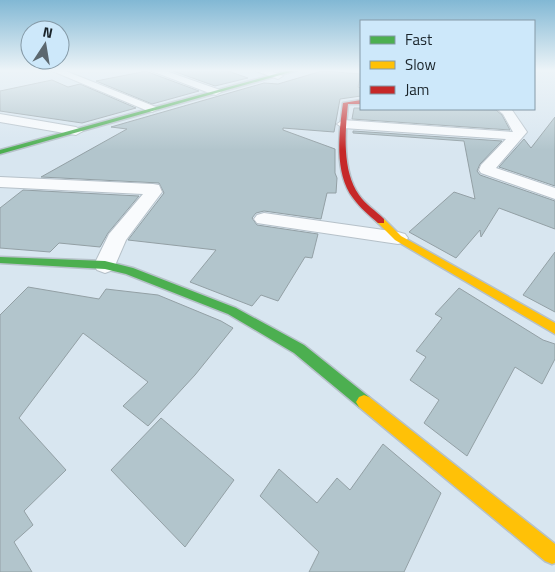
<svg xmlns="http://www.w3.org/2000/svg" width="555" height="572" font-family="'Titillium Web',sans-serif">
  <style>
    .building { fill: #b2c5cc; stroke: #93a0a5 }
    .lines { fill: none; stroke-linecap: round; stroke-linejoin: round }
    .street-casing { stroke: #b6c1c9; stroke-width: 2 }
    .fast-casing { stroke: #b6c1c9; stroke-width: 3 }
    .slow-casing { stroke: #b6c1c9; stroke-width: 3 }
    .jam-casing { stroke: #b6c1c9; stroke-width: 3 }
    .street { fill: #f9fbfd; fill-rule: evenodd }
    .fast { fill: #4caf50; fill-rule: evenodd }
    .slow { fill: #ffc107; fill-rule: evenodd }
    .jam { fill: #c62828; fill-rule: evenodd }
  </style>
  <rect width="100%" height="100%" fill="#d8e6f0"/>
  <g class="building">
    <path d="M170,70H225L248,78L215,86Z"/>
    <path d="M147,71L148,72L199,91L152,104L96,81Z"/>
    <path d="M322,71L361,74L358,87L361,88V96L340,99L334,132L283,128V130L335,149V173L337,178L336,193H327L321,219L264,211L256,213L252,218L257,225L318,234L312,258L305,257L278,301L261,295L252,306L190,282L216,250L128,240L164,193L159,183L41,177L127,129L111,127L264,83L278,84Z"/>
    <path d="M52,80L68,87L80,84L136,108L82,123L0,111V91Z"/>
    <path d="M354,108L496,110L502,115L510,130L352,119Z"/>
    <path d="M555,117V186L499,167L524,139L531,148Z"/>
    <path d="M353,131L502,141L480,164L477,171L480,175L555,201V229L499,208L481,237L480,230L456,258L409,232L454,192L475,199L464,141L353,133Z"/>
    <path d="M23,190L139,196L108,233L100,247L59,243L50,252L0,248V208Z"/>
    <path d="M555,252V312L523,295Z"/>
    <path d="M28,287L99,299L106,289L158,295L221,321L233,328L195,375L148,426L123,406L148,382L83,333L19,418L66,470L24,511L33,525L14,542L32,572H0V315Z"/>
    <path d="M459,288L543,340L555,344V359L542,384L515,367L467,456L424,423L439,400L410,380L426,357L416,351L442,318L435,314Z"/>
    <path d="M161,418L234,480L185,547L111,470Z"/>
    <path d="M383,444L441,493L404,572H309L319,552L260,496L279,469L317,503L337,478L350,490Z"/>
  </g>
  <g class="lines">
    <defs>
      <g id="street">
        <path d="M50,70H63L156,107L158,109L152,112L148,111Z"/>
        <path d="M149,70H163L220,90L221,92L216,95L212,94Z"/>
        <path d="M253,70H268L283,76L278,79Z"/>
        <path d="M497,109L512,110L527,132L496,168L555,188V199L481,173L479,170L481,165L506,139L343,128L337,124L343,120L513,132L503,114Z"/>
        <path d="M0,114L76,127L83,131L76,135L0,122Z"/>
        <path d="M0,177L153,184L159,185L162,192L126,240L113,270L105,273L97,270L94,265L109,234L143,194L0,187Z"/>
        <path d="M264,213L398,232L405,234L408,238L405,242L398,244L257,223L254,219L257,215Z"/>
      </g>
      <g id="fast">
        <path d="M290,70H298L0,154V150Z"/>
        <path d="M0,257L105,261L133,268L236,308L304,345L369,397L372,402L369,407L364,409L359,407L294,353L228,314L126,274L105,269L0,263Z"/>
      </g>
      <g id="slow">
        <path d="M381,218L384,219L401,236L555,323V334L395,240L376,221Z"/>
        <path d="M364,395L369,397L555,544V563L552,564L545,561L359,407L356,402L359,397Z"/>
      </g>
      <path id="jam" d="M361,100V104H348C345,132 342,171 359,195C365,204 376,211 384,219V223H378C369,215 360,208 353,198C334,173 339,132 343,103Z"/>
    </defs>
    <use href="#street" class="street-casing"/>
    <use href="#fast" class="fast-casing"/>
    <use href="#slow" class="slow-casing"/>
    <use href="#jam" class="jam-casing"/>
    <use href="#street" class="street"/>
    <use href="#fast" class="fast"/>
    <use href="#slow" class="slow"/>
    <use href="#jam" class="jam"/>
  </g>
  <linearGradient id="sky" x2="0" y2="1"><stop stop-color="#82b8d4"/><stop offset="0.47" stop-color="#edf4f8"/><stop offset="1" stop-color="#edf4f8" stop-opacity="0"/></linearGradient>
  <rect width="555" height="150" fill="url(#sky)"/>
  <rect x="360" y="20" width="175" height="90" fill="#cde8fa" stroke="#859aa7"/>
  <rect x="370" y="36" width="25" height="8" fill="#4caf50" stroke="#859aa7"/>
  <text x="405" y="45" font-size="15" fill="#1a242a">Fast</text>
  <rect x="370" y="61" width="25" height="8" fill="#ffc107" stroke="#859aa7"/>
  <text x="405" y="70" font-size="15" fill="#1a242a">Slow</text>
  <rect x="370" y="86" width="25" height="8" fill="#c62828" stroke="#859aa7"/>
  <text x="405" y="95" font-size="15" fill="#1a242a">Jam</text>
  <g transform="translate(45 45) rotate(12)"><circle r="24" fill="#cde8fa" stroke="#859aa7"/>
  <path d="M0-4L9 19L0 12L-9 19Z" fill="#5c686f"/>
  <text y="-8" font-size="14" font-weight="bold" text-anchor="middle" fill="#1a242a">N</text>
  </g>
</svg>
